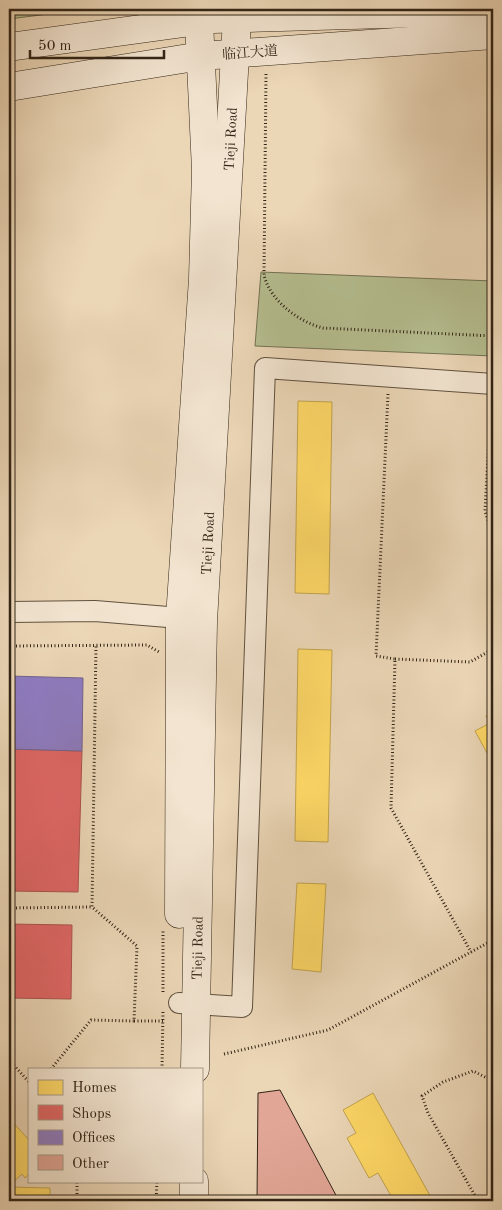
<svg xmlns="http://www.w3.org/2000/svg" width="502" height="1210" font-family="'Old Standard TT','Noto Serif SC',serif">
  <style>
    .green { fill: #b5be90; stroke: #747254 }
    .homes { fill: #ffd966; stroke: #c2a34e }
    .shops { fill: #e06666; stroke: #ac524e }
    .offices { fill: #8e7cc3; stroke: #73628f }
    .building { fill: #e1a696; stroke: #332517 }
    .lines { fill: none; stroke-linecap: round; stroke-linejoin: round }
    .minor-casing { stroke: #61513f; stroke-width: 22 }
    .secondary-casing { stroke: #332517; stroke-width: 29 }
    .path { stroke: #332517; stroke-width: 3; stroke-dasharray: 1 2.5; stroke-linecap: butt }
    .minor { stroke: #f2e4d0; stroke-width: 20 }
    .secondary { stroke: #f2e4d0; stroke-width: 28 }
    .labels { text-anchor: middle; stroke-width: 5; stroke-linejoin: round; paint-order: stroke }
    .street-label { font-size: 14px; fill: #332517; stroke: #f2e4d0 }
  </style>
  <rect width="100%" height="100%" fill="#ebd6b6"/>
  <filter id="stains"><feTurbulence type="fractalNoise" baseFrequency=".004" numOctaves="4"/><feColorMatrix values="0 0 0 0 .2 0 0 0 0 .09 0 0 0 0 .02 0 0 0 .5 -.17"/></filter>
  <radialGradient id="worn" r=".72"><stop offset=".6" stop-color="#630" stop-opacity="0"/><stop offset="1" stop-color="#630" stop-opacity=".3"/></radialGradient>
  <g class="green">
    <path d="M9,9H88L9,19Z"/>
    <path d="M261,272L493,281V356L255,346Z"/>
  </g>
  <g class="homes">
    <path d="M298,401L332,402L329,594L295,593Z"/>
    <path d="M298,649L332,650L328,842L295,841Z"/>
    <path d="M493,712V764L475,731L490,723L486,716Z"/>
    <path d="M297,883L326,884L321,972L292,969Z"/>
    <path d="M373,1093L433,1201H394L378,1173L369,1178L347,1138L356,1133L343,1110Z"/>
    <path d="M9,1118L29,1140V1174L25,1178L22,1174L9,1186Z"/>
    <path d="M9,1187L50,1188V1201H9Z"/>
  </g>
  <g class="shops">
    <path d="M9,749L82,751L78,892L9,891Z"/>
    <path d="M9,924L72,925L71,999L9,998Z"/>
  </g>
  <path class="offices" d="M9,676L83,678L82,751L9,749Z"/>
  <path class="building" d="M280,1090L338,1199L333,1201H257L258,1093Z"/>
  <g class="lines">
    <defs>
      <g id="minor">
        <path d="M9,612L95,611L180,618"/>
        <path d="M179,1003L242,1007L265,368L493,384"/>
      </g>
      <g id="secondary">
        <path d="M9,47L213,19L493,11"/>
        <path d="M9,87L201,56L493,35"/>
        <path d="M179,914L180,618L203,279L206,170L199,21"/>
        <path id="s1" d="M195,1069L203,622L237,19"/>
        <path d="M194,1201V1181"/>
      </g>
    </defs>
    <use href="#minor" class="minor-casing"/>
    <use href="#secondary" class="secondary-casing"/>
    <g class="path">
      <path d="M266,74L264,275C270,301 299,322 323,328L493,336"/>
      <path d="M388,394L376,656L395,659L391,808L471,952"/>
      <path d="M491,401L485,511L493,537"/>
      <path d="M9,646L147,645L159,652"/>
      <path d="M395,659L470,662L493,649"/>
      <path d="M9,908L92,907"/>
      <path d="M163,992V929"/>
      <path d="M134,1021H163"/>
      <path d="M224,1054L328,1030L493,940"/>
      <path d="M9,1060L29,1082"/>
      <path d="M51,1069L91,1020L134,1021L137,946L92,907L96,645"/>
      <path d="M162,1069L163,1011"/>
      <path d="M77,1201V1181"/>
      <path d="M156,1201L157,1181"/>
      <path d="M478,1201L428,1113L422,1096L443,1082L473,1071L491,1080L493,1084"/>
    </g>
    <use href="#minor" class="minor"/>
    <use href="#secondary" class="secondary"/>
  </g>
  <g class="labels">
    <g class="street-label">
      <text transform="translate(250 52) rotate(-4)" y="5">临江大道</text>
      <text dy="5" stroke="none"><textPath href="#s1" startOffset="931">Tieji Road</textPath></text>
      <text dy="5" stroke="none"><textPath href="#s1" startOffset="526">Tieji Road</textPath></text>
      <text dy="5" stroke="none"><textPath href="#s1" startOffset="121">Tieji Road</textPath></text>
    </g>
  </g>
  <rect width="502" height="1210" fill="none" stroke="#ebd6b6" stroke-width="30"/>
  <rect x="10" y="10" width="482" height="1190" fill="none" stroke="#332517" stroke-width="2.5"/>
  <rect x="15" y="15" width="472" height="1180" fill="none" stroke="#332517"/>
  <rect x="28" y="1068" width="175" height="115" fill="#f2e4d0" stroke="#a69886"/>
  <rect x="38" y="1080" width="25" height="15" fill="#ffd966" stroke="#a69886"/>
  <text x="72" y="1092" font-size="15" fill="#332517">Homes</text>
  <rect x="38" y="1105" width="25" height="15" fill="#e06666" stroke="#a69886"/>
  <text x="72" y="1118" font-size="15" fill="#332517">Shops</text>
  <rect x="38" y="1130" width="25" height="15" fill="#8e7cc3" stroke="#a69886"/>
  <text x="72" y="1142" font-size="15" fill="#332517">Offices</text>
  <rect x="38" y="1155" width="25" height="15" fill="#e1a696" stroke="#a69886"/>
  <text x="72" y="1168" font-size="15" fill="#332517">Other</text>
  <path d="M30 50v8h134v-8" fill="none" stroke="#332517" stroke-width="2.5"/>
  <text x="38" y="50" font-size="15" fill="#332517" stroke="#f2e4d0" stroke-width="4" paint-order="stroke">50 m</text>
  <rect width="100%" height="100%" filter="url(#stains)"/>
  <rect width="100%" height="100%" fill="url(#worn)"/>
</svg>
